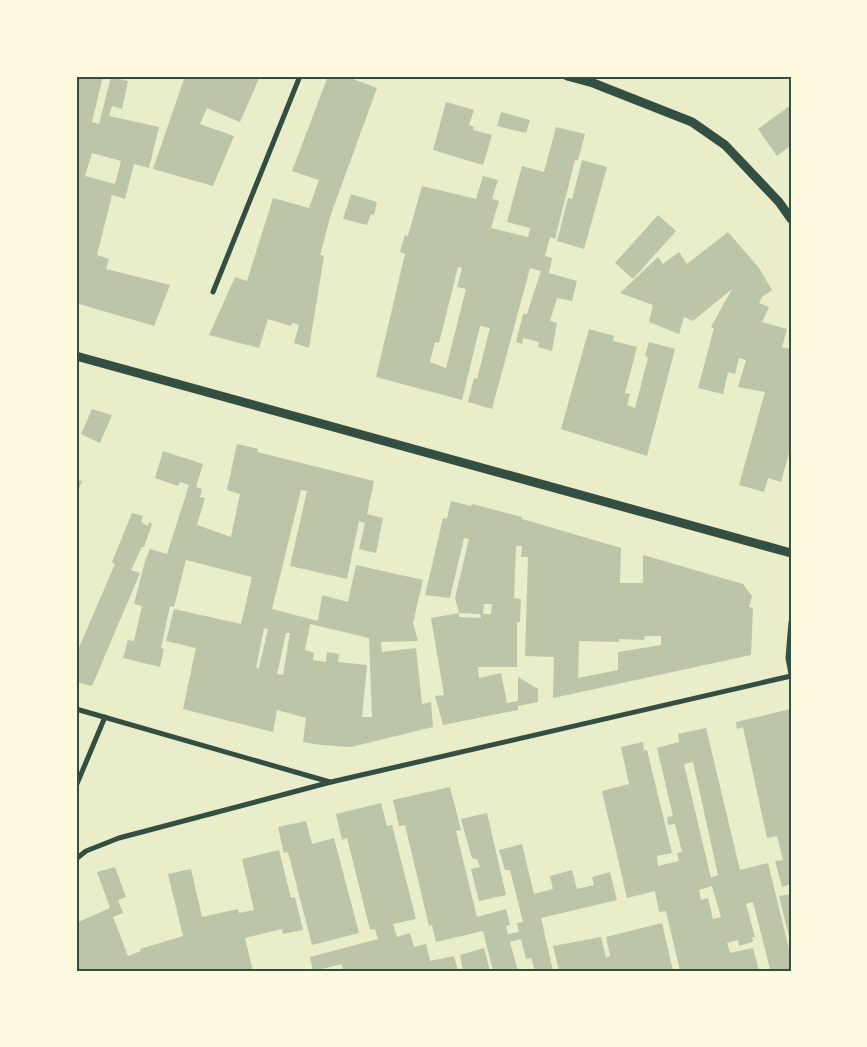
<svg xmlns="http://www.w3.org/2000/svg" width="867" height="1047" font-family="Arial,sans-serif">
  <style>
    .building { fill: #bcc5a7; fill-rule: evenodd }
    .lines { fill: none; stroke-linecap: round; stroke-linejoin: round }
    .minor { stroke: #344e41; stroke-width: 5 }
    .tertiary { stroke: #344e41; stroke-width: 9 }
    .neatline { fill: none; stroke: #344e41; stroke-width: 2 }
  </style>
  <rect width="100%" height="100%" fill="#e9edc9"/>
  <g class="building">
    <path d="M76,76H103L92,122L99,124L111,77L128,81L122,109L112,106L109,116L159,127L149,168L134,164L125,199L112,195L97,255L109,259L106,269L170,285L154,326L76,303ZM92,153L121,161L115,184L85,176Z"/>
    <path d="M185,76H260L240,122L207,108L200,124L234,136L213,186L153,169Z"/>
    <path d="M328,76H345L377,88L331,214L320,255L324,256L309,348L294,343L299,325L292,323L291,326L268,319L259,348L209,335L235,277L247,281L273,198L309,208L319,180L292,171Z"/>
    <path d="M446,102L474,110L469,125L474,127L473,130L492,135L483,165L433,150Z"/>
    <path d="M791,105V145L777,156L758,129Z"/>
    <path d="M501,112L530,120L526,133L497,126Z"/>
    <path d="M556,127L585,134L578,160H575L555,239L550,237L545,256L552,258L549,273L577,281L572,301L557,298L550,321L557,323L552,351L538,347L539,342L523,338L522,344L516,342L523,314H527L541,271L530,268L492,409L468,402L474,378L477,379L490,328L480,326L462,400L376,377L405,254L400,252L405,235L408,236L422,186L476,199L483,176L498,180L492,199L499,201L491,228L528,237L530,228L507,222L522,166L544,172ZM458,267L462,268L457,287L466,289L446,368L430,362L435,342L439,343Z"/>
    <path d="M582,160L607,167L584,249L557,241L568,198L572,199Z"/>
    <path d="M351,194L377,202L374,215L371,214L367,225L343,219Z"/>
    <path d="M658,215L676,231L633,279L615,263Z"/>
    <path d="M728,232L759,268L772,290L762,297L759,303L769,307L762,322L787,329L782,347L791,349V446L781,482L768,478L764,492L739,485L765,392L738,387L746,360L739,358L735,374L728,372L723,394L698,388L714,328L711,327L732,289L693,321L684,317L679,334L649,322L653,305L620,293L658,257L663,264L679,252L687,264Z"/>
    <path d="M589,329L614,336L613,341L637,347L625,393L630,394L627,405L635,408L648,358L645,356L649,342L675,349L647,456L561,429Z"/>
    <path d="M92,409L112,415L100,443L81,434Z"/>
    <path d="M237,444L258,449L257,452L374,481L367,514L383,518L376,553L359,549L365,523L359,521L347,579L290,566L307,491L301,490L272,609L318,621L322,595L348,602L356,565L423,580L413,623L418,641L381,642L382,652L416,648L422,704L431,702L433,727L351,747L321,745L303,742L306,718L277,710L273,732L183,709L196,648L166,641L174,609L241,624L252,577L186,560L174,607L170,606L161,648L164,649L160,667L123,658L128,640L134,641L142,606L134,604L145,561L150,549L167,554L189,485L180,482L178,486L155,478L163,451L203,464L196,487L202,489L200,497L205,498L197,525L231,537L240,494L227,490ZM310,624L369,638L372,717H362L367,665L338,662L339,654L327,652L326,662L313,660L314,653L305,650ZM264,628L268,629L259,668H256ZM286,633H290L283,675L277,674Z"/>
    <path d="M76,480L82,481L76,495Z"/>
    <path d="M451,501L471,506L472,504L522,517V519L621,548L620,583H643V555L743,584L752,596L749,607L753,608L751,655L553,698L554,657L525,656L528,557H521L522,546H516L514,598L521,599L520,622H517V667H478L479,678L501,673L507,703L518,701V677L538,689V702L518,706V710L443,725L435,696L444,695L431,618L459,613V617L481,618L480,614L459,613L455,598L469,539L464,538L450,598L425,595L443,518L447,519ZM484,604H492L491,614H483ZM645,636H661V645L618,652V670L578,678L579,641L619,642V639L644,640Z"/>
    <path d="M132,513L143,516L141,522L148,526L149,522L152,524L144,547H142L131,570L140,573L92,686L76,682V649L78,650L115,564L112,562Z"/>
    <path d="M791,709V884L782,887L775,861L783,860L777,836L767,838L743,727L737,729L736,722Z"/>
    <path d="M706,728L740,870L768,863L791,957V971H765L770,969L753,902L746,904L755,937H752L753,942L739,946L738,940L727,943L730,953L753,948L759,971H680L666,911L659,912L655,891L627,898L602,791L629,784L621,747L643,742L644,751L647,750L672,853L657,856L658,866L679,861L677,853L682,852L675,824L668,825L667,817L673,816L657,748L679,742L678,734ZM693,762L718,875L711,878L684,764ZM712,886L721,917L713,919L708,898L701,900L699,890Z"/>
    <path d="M450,787L461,830L456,831L477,917L506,909L510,925L506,926L508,934L519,932L517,923L523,922L510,870H505L499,850L522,844L534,894L553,889L550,876L572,870L577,889L594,885L592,877L610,872L617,900L541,918L553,971H535L531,958L526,959L521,939L510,942L518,971H493L483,931L436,942L432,925L429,926L405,825L399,826L393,800Z"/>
    <path d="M381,803L387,826L392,825L416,919L393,924L397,937L410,933L414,947L426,944L430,961L454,956L458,971H343L342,964L313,971L310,957L378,939L375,929L370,930L347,838L342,840L336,814Z"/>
    <path d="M487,813L506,895L479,901L471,869L480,867L477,859H473L471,855L461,819Z"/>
    <path d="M306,821L312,844L334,838L359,933L312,945L288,852L284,853L278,827Z"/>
    <path d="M279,850L291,898L295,897L303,930L283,934L282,929L245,938L253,971H76V923L110,908L97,872L115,867L126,897L118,900L123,913L113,917L128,956L141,951L140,949L183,936L168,874L191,869L202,917L238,909L239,913L254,910L242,859Z"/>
    <path d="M791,894V941H790L779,896Z"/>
    <path d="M662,923L673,971H559L553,946L601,937L606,958L610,956L606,937Z"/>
    <path d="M484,948L490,971H463L460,955Z"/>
  </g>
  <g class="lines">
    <g class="minor">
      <path d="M213,292L300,76"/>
      <path d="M791,622L788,658L791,674"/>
      <path d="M76,709L330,782"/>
      <path d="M76,786L105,717"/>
      <path d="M76,859L86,851L119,838L331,782L791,676"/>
    </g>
    <g class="tertiary">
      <path d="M567,76L593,83L692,122L725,145L779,202L791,219"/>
      <path d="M76,356L791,553"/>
    </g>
  </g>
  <rect width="867" height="1047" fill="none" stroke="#fefae0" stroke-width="155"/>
  <rect x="78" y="78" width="712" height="892" class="neatline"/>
</svg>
